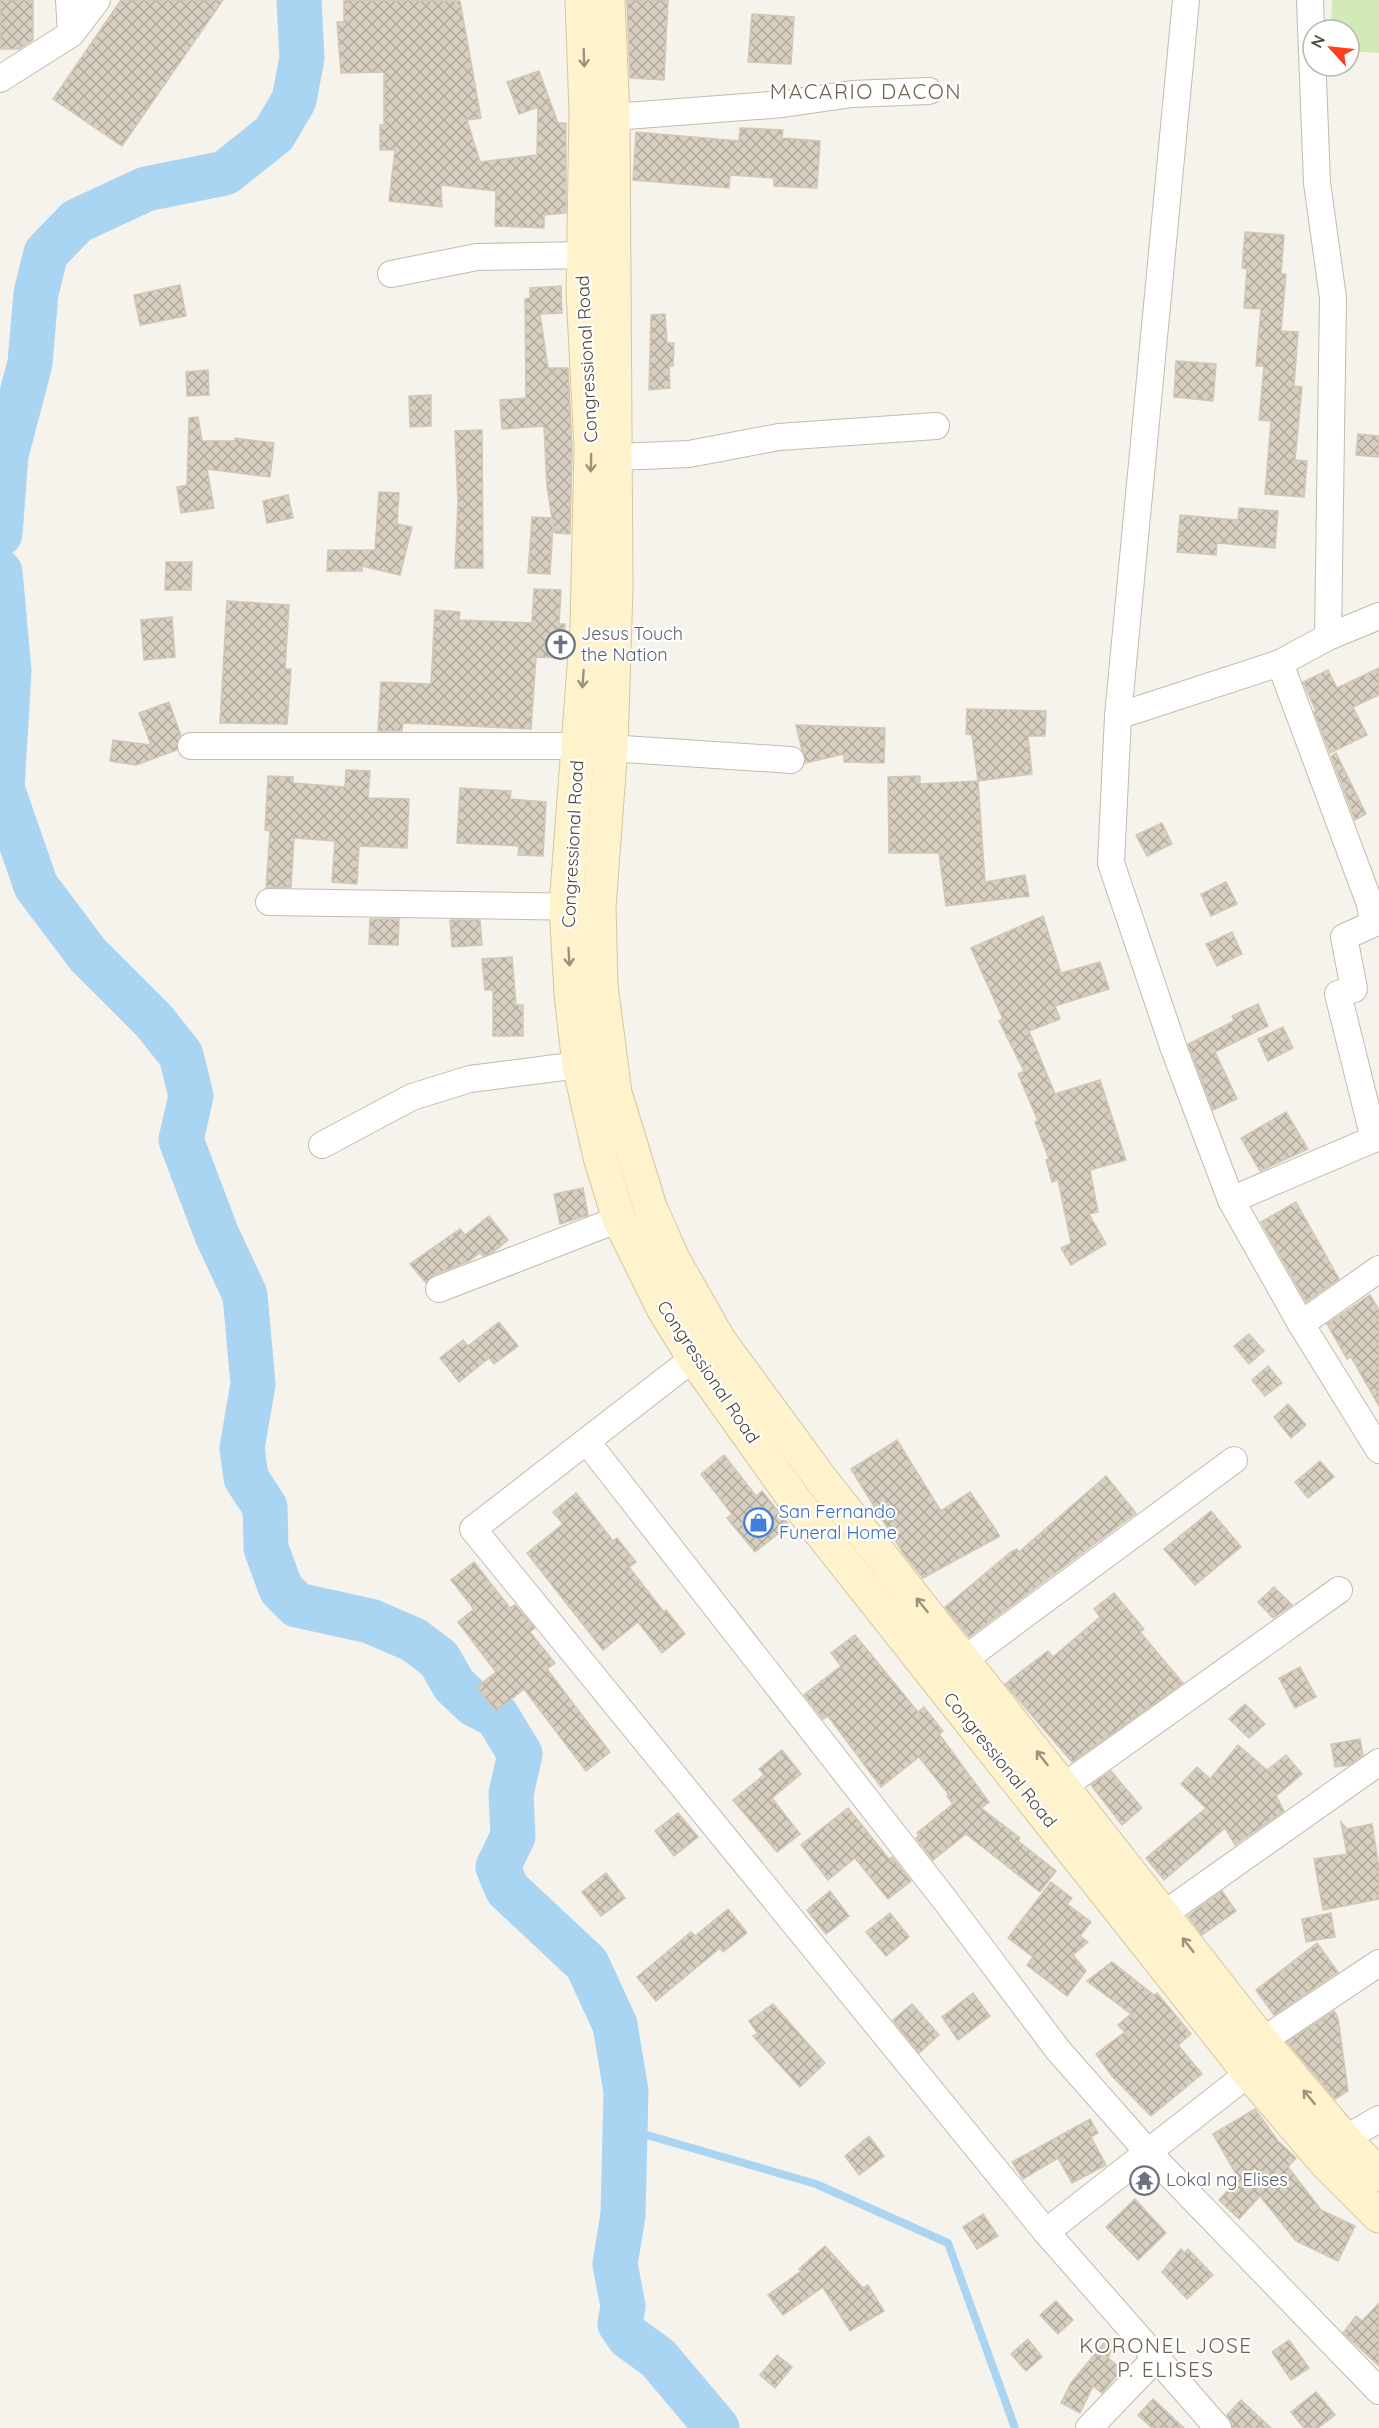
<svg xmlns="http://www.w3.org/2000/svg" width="1379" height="2428" font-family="Quicksand,sans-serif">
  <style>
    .park { fill: #d2eab5 }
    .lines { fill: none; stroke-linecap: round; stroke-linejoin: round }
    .stream { stroke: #a9d4f2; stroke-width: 8 }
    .river { stroke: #a9d4f2; stroke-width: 45 }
    .building { fill: url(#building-cross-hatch); stroke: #d3c7b4; stroke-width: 1.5 }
    .minor-casing { stroke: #c2bbae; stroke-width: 28 }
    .secondary-casing { stroke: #d6c79b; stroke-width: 35 }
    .minor { stroke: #fff; stroke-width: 26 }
    .secondary { stroke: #fff3cd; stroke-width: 33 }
    .oneway { stroke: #9c937c }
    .labels { text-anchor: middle; stroke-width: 4.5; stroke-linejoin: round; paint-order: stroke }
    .street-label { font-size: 18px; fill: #4b4439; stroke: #fff }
    .worship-label { font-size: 18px; fill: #5b616d; stroke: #fff; text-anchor: start }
    .shop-label { font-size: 18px; fill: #366cbe; stroke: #fff; text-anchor: start }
    .quarter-label { font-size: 21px; letter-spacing: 1.5px; fill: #6e6250; stroke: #fff }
  </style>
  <defs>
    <pattern id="building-cross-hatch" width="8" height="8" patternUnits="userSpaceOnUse" patternTransform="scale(1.5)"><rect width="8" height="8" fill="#d8cfc1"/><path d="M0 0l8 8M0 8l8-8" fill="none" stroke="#b1aa9e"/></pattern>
  </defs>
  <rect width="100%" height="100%" fill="#f6f3ec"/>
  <path class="park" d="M1332,0H1379V53L1349,51V30H1331Z"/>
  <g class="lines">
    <path class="stream" d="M626,2129L816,2184L948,2243L1015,2428"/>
    <g class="river">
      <path d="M0,534L6,455L30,363L36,293L46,253L77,221L146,189L225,173L274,134L294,100L302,58L299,0"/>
      <path d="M0,572L9,671L2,788L36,886L88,955L154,1021L181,1055L191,1096L181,1140L217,1235L245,1295L253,1384L242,1448L246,1478L265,1507L266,1548L281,1589L297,1605L370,1621L414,1640L439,1659L454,1685L474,1704L497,1716L520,1754L511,1794L513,1836L498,1867L507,1889L587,1964L615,2025L626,2091L623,2215L615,2264L623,2306L620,2324L629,2337L658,2358L717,2428"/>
    </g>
  </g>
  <g class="building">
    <path d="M0,0H33V40L19,49H0Z"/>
    <path d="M121,0H223L122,146L53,99Z"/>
    <path d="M344,0L460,1L481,118L467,120L480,162L537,155L538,107L519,114L507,82L539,71L558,123H566V213L544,215V228L495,226L496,191L441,185L442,207L389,201L395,150H380V125H384V72L341,73L337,22H344Z"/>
    <path d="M627,0H668L664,80L630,78Z"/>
    <path d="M752,14L794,17L791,64L748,62Z"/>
    <path d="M740,128L783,130L782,138L820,141L817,188L774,186V178L730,175L729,188L633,180L636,132L739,141Z"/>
    <path d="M1245,232L1284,235L1281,274H1286L1281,331L1298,332L1294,386L1302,387L1295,460L1307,461L1304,497L1265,494L1271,421L1259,420L1264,366H1256L1261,309L1244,308L1247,269L1242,268Z"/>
    <path d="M180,285L186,316L140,325L134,295Z"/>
    <path d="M561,286L562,313L540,314L548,368H568L572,448L570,534L555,533L553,525L550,574L528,573L532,517L552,518L547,487L544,426L502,429L500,400L526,398L525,299L530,298V288Z"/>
    <path d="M665,314L667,343H674L673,366H669L670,388L649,390L651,315Z"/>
    <path d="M1176,361L1216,364L1213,401L1174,397Z"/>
    <path d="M208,370L209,395L187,396L186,372Z"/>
    <path d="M431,395V426L410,427L409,396Z"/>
    <path d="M198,417L202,441H235V438L274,443L270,477L207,469L214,508L181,513L177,487L187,485L189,418Z"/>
    <path d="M482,430L483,568H455L458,502L455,431Z"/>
    <path d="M1358,434L1379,436V457L1356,455Z"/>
    <path d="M379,492L399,493L397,524L412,527L400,575L362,566V571H327L328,550H375Z"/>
    <path d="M288,495L293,518L267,523L263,501Z"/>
    <path d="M1239,508L1278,511L1275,548L1217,543L1216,555L1177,552L1180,515L1238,520Z"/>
    <path d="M166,562H192L191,590H165Z"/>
    <path d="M534,589L561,590L559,624H565L563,658L536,657L531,729L403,723L402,731H378L381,682L431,684L435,610L460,612L459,620L532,623Z"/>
    <path d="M227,601L289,605L285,669H291L287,724L220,723Z"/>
    <path d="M172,617L175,657L144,660L141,620Z"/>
    <path d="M1379,668V695L1353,707L1367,735L1330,753L1314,712L1316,711L1303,682L1328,670L1337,688Z"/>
    <path d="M169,702L181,736L177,750L136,765L110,761L113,740L151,745L139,713Z"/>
    <path d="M967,709L1046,711L1045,736H1028L1032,774L978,781L972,735L966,734Z"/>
    <path d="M796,725L885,728L884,763L844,762V754L805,763Z"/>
    <path d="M1336,753L1366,814L1355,820L1331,756Z"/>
    <path d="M346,770L370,771L368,798L409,799L407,848L359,846L357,884L332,882L335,841L294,838L291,887L266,888L270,831L265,830L268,776L293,777V783L345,787Z"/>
    <path d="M920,776V784L978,781L985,882L1025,875L1029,896L946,906L939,853H889L888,777Z"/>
    <path d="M460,788L511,791L510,799L546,802L543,856L518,855L519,846L457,843Z"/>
    <path d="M1162,823L1172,844L1147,856L1136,835Z"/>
    <path d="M1226,882L1237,904L1211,916L1201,894Z"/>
    <path d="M1043,916L1061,973L1100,962L1109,989L1055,1006L1060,1019L1029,1031L1055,1094L1100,1080L1126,1160L1090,1170L1098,1212L1089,1214L1106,1244L1071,1265L1061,1248L1071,1243L1058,1180L1052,1182L1046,1160L1049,1159L1035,1122L1038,1121L1018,1074L1024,1071L999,1021L1003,1019L971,948Z"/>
    <path d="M370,919H399L398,945L369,944Z"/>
    <path d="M450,920H480L482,945L452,947Z"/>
    <path d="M1232,932L1242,954L1217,966L1206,944Z"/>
    <path d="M512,957L516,1005H523V1036H493V990H485L482,959Z"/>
    <path d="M1258,1004L1268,1026L1215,1052L1237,1099L1213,1110L1188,1044L1234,1021L1232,1016Z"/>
    <path d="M1283,1027L1293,1048L1268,1061L1258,1039Z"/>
    <path d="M1286,1112L1308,1149L1260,1171L1241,1138Z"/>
    <path d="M583,1188L588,1215L560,1224L554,1194Z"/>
    <path d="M1296,1202L1339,1279L1306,1302L1261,1222Z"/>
    <path d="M489,1216L508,1240L493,1252L483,1256L480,1253L469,1261L434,1275L426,1283L410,1264L460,1229L465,1235Z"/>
    <path d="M1370,1295L1379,1310V1406L1351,1357L1347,1359L1327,1324Z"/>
    <path d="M499,1322L518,1346L494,1364L489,1358L459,1382L440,1358L463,1340L468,1346Z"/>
    <path d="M1249,1334L1264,1351L1249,1364L1234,1346Z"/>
    <path d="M1268,1366L1282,1383L1265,1396L1252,1380Z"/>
    <path d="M1288,1404L1306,1425L1291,1438L1274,1417Z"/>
    <path d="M897,1440L941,1511L970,1492L1000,1536L923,1578L903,1553L851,1469Z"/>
    <path d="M724,1455L756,1496L762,1491L789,1525L755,1552L727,1518L732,1514L701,1474Z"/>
    <path d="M1320,1461L1334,1477L1308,1498L1295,1482Z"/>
    <path d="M1106,1476L1136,1513L969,1637L945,1607L1011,1552L1017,1549L1019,1552Z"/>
    <path d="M576,1493L613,1541L617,1538L636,1562L629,1567L664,1612L666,1610L685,1634L662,1653L638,1622L603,1650L527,1553L563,1524L553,1512Z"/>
    <path d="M1211,1511L1241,1547L1195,1585L1164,1549Z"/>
    <path d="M474,1562L510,1608L515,1605L535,1628L530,1632L555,1663L547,1669L610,1752L586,1771L524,1689L496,1711L477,1687L496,1672L458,1622L474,1609L451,1580Z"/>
    <path d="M1274,1587L1292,1605L1273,1618L1258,1602Z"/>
    <path d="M1114,1593L1144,1629L1140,1632L1183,1683L1072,1762L1005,1684L1048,1651L1053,1657L1100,1617L1094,1609Z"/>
    <path d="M855,1635L918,1712L924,1707L943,1731L939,1734L989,1802L981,1808L1020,1838L1018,1841L1056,1871L1040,1892L966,1834L933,1860L916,1838L919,1836L917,1833L953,1804L947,1796L949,1795L919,1757L881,1787L828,1716L823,1719L804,1695L841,1666L831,1653Z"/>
    <path d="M1300,1667L1316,1697L1295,1708L1279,1678Z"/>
    <path d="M1245,1704L1265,1724L1249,1738L1229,1719Z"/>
    <path d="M1360,1739L1363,1755L1349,1765L1335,1767L1331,1744Z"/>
    <path d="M1238,1745L1267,1770L1286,1755L1302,1774L1276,1796L1284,1811L1235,1845L1225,1828L1164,1880L1146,1858L1206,1808L1181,1784L1197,1767L1210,1779Z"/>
    <path d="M782,1750L801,1774L772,1798L800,1834L777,1852L733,1800L764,1775L759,1769Z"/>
    <path d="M1111,1771L1142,1808L1122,1825L1091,1785Z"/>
    <path d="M848,1808L889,1859L892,1857L911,1881L888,1899L855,1858L828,1880L801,1845Z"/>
    <path d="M678,1813L698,1837L674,1856L655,1831Z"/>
    <path d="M1341,1822L1347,1829L1372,1824L1379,1868V1899L1323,1910L1314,1859L1347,1854Z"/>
    <path d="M606,1873L625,1898L601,1916L582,1892Z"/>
    <path d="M1051,1882L1072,1898L1067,1904L1091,1922L1080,1936L1088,1942L1073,1955L1086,1971L1067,1996L1027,1965L1033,1957L1008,1938Z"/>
    <path d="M830,1891L849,1916L826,1934L807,1910Z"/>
    <path d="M1222,1891L1236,1911L1202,1935L1188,1916Z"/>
    <path d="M728,1909L747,1933L723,1952L720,1948L656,2001L637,1977L691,1932L695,1936Z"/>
    <path d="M890,1913L909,1937L886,1956L866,1932Z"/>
    <path d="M1331,1913L1335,1937L1306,1942L1302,1919Z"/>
    <path d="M1317,1943L1338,1972L1274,2015L1256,1990Z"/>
    <path d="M1112,1962L1154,1995L1157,1993L1191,2034L1178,2045L1202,2074L1151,2116L1112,2076L1096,2054L1125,2032L1118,2025L1131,2014L1087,1981Z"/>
    <path d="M973,1993L990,2016L958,2040L942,2017Z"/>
    <path d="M773,2004L825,2063L800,2087L753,2036L758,2034L749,2021Z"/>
    <path d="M912,2004L939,2035L919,2053L893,2020Z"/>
    <path d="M1334,2011L1338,2018L1348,2091L1335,2099L1287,2042Z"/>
    <path d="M1255,2109L1278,2141L1296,2158L1288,2167L1321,2210L1355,2226L1338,2261L1296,2241L1260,2196L1239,2219L1219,2200L1239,2179L1213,2134Z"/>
    <path d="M1090,2119L1098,2133L1091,2137L1106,2165L1072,2183L1058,2158L1023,2179L1012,2162Z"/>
    <path d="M869,2136L884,2156L859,2175L845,2156Z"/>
    <path d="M1135,2199L1166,2233L1138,2260L1106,2227Z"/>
    <path d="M983,2214L998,2236L977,2249L963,2227Z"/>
    <path d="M825,2246L863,2288L868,2285L884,2311L850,2331L823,2287L783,2315L768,2295L801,2271L799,2269Z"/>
    <path d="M1181,2249L1184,2253L1188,2249L1213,2275L1187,2299L1162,2272Z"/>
    <path d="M1056,2301L1073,2320L1058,2334L1040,2315Z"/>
    <path d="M1379,2303V2366L1343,2333L1356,2316L1362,2321Z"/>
    <path d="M1108,2338L1115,2343L1108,2358L1122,2369L1102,2393L1093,2386L1080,2413L1061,2403L1071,2383Z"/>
    <path d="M1028,2339L1042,2357L1026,2371L1011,2354Z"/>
    <path d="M1289,2340L1309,2368L1291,2380L1272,2352Z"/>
    <path d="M777,2355L792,2367L775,2388L760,2375Z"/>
    <path d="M1316,2392L1335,2415L1318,2428H1304L1291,2412Z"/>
    <path d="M1153,2399L1184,2428H1152L1138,2415Z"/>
    <path d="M1241,2400L1271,2428H1233L1227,2415Z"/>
  </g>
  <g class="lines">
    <defs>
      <g id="minor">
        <path d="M69,0L71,34"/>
        <path d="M1186,0L1118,716L1111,863L1174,1049L1231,1200L1301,1324L1379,1450"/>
        <path d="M1310,0L1317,183L1333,298L1328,637"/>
        <path d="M0,79L71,34L97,0"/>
        <path d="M613,117L783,104L852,94L929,91"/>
        <path d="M391,274L477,257L583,255"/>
        <path d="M617,457L689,454L779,437L936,426"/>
        <path d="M1280,663L1370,904L1373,924L1344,937L1354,989L1338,994L1374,1139L1379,1137"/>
        <path d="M1118,716L1280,663L1328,637L1379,616"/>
        <path d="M191,746H578L791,760"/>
        <path d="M269,902L584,907"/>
        <path d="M322,1145L412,1097L470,1079L579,1065"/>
        <path d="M1231,1200L1374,1139"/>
        <path d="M439,1289L619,1219"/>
        <path d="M1301,1324L1379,1269"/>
        <path d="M708,1347L473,1529L1046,2232L1218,2428"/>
        <path d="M588,1443L945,1900L1058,2050L1147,2151L1379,2391"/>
        <path d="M950,1670L1234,1460"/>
        <path d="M1064,1786L1339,1590"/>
        <path d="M1164,1914L1379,1762"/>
        <path d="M1334,2154L1360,2130L1379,2119"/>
        <path d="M1046,2232L1249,2073L1262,2041L1379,1963"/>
        <path d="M1089,2428L1156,2358"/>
      </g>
      <g id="secondary">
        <path d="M582,0L586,112L583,292L591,448L587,627L566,906L571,994L579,1065L600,1157L619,1219L663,1308L693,1357L794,1499L1249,2073L1325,2162L1379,2216"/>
        <path d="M608,0L613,117L616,588L611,746L599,907L601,986L615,1093L650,1207L673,1259L719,1340L821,1479L1262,2041L1347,2142L1379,2174"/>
      </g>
    </defs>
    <use href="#minor" class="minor-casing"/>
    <use href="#secondary" class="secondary-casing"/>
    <use href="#minor" class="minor"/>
    <use href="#secondary" class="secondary"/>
  </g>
  <defs><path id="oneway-shaft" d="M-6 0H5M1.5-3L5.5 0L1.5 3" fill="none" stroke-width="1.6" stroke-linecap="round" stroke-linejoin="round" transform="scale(1.5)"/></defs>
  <g class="oneway">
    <use href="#oneway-shaft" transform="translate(584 58) rotate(88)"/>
    <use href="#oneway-shaft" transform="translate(591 463) rotate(91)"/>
    <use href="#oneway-shaft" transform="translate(583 679) rotate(94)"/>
    <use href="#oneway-shaft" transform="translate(569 957) rotate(87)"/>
    <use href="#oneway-shaft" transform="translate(922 1605) rotate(-129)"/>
    <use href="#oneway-shaft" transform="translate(1042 1758) rotate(-128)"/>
    <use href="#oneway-shaft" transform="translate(1188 1945) rotate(-128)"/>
    <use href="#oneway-shaft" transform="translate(1309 2097) rotate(-130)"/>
  </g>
  <defs>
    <symbol id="church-ring" viewBox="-11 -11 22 22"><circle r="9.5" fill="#fff" stroke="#6b7280" stroke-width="1.5"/><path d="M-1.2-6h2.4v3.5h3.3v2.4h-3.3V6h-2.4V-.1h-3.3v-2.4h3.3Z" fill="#6b7280"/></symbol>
    <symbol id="shop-ring" viewBox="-11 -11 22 22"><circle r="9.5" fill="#fff" stroke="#3f7fe0" stroke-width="1.5"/><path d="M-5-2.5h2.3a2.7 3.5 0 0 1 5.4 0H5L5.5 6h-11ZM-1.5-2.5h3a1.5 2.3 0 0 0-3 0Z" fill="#3f7fe0"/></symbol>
    <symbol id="temple-ring" viewBox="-11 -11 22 22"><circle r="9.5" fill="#fff" stroke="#6b7280" stroke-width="1.5"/><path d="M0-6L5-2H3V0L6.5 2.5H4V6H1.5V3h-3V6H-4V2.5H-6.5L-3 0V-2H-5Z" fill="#6b7280"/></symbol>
  </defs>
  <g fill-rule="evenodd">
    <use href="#church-ring" x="544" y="628" width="33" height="33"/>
    <use href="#shop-ring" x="742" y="1506" width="33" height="33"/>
    <use href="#temple-ring" x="1128" y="2164" width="33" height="33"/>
  </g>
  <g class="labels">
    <g class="street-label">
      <text transform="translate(587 359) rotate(-93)" y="6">Congressional Road</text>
      <text transform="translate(573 844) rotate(-87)" y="6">Congressional Road</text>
      <text transform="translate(708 1372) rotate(56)" y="6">Congressional Road</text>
      <text transform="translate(1000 1760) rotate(51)" y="6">Congressional Road</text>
    </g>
    <g class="worship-label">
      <text x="581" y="640">Jesus Touch<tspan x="581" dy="21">the Nation</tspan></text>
      <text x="1166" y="2186">Lokal ng Elises</text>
    </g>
    <g class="shop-label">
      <text x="779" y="1518">San Fernando<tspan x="779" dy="21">Funeral Home</tspan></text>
    </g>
    <g class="quarter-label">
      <text x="866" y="99">MACARIO DACON</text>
      <text x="1166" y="2353">KORONEL JOSE<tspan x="1166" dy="24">P. ELISES</tspan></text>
    </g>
  </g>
  <g transform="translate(1331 48) rotate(297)"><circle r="28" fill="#ffffff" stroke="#b7b4b0" stroke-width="1.5"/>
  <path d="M0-4.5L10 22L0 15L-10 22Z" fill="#fc3f1d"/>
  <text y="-9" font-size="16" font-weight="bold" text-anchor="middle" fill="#4b4439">N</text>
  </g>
</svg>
